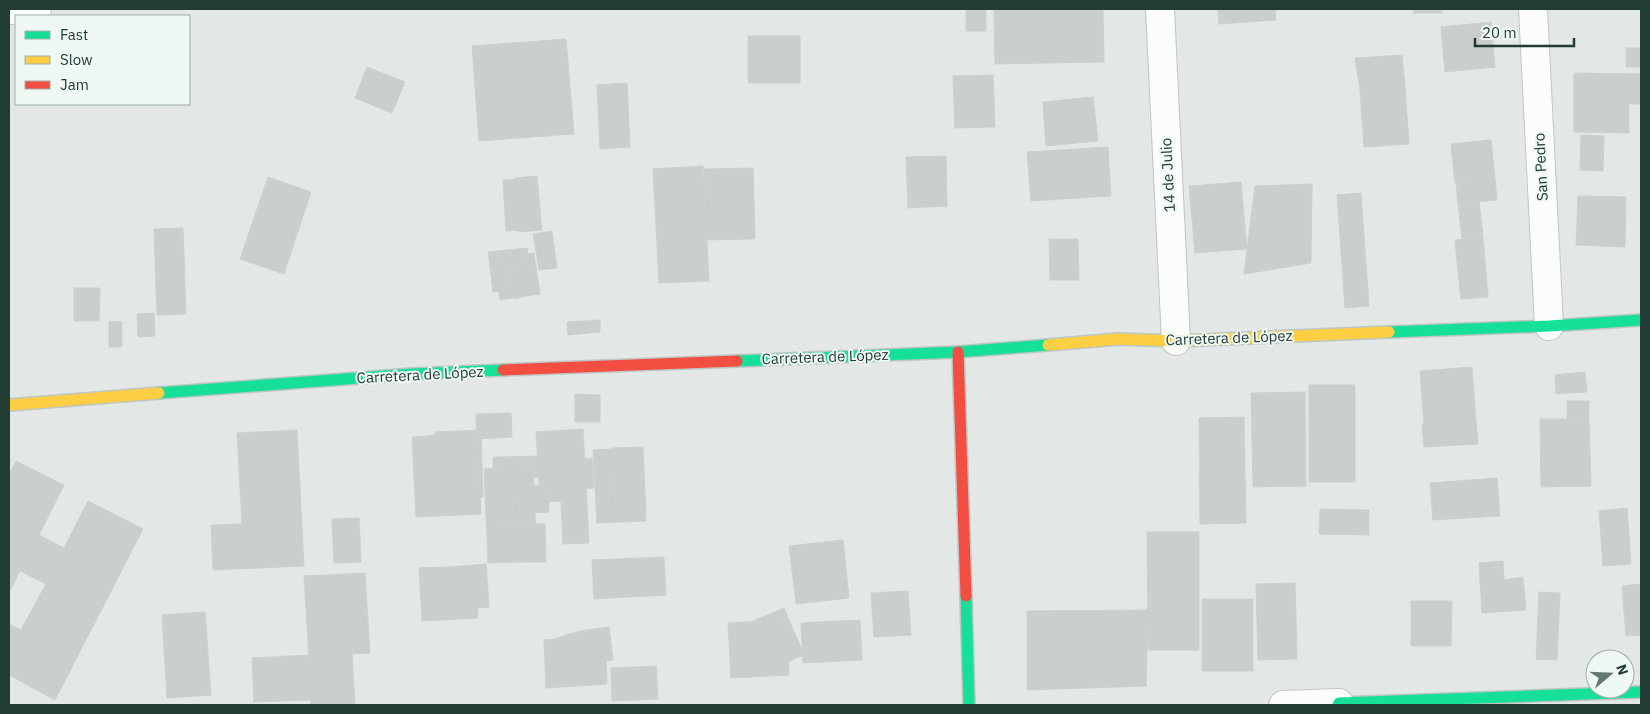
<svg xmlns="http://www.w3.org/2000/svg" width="1650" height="714" font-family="'IBM Plex Sans',sans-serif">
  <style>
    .building { fill: #cacfcd; stroke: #cbd1cf }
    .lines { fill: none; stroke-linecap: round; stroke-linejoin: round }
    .street-casing { stroke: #c0c5c3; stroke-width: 30 }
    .fast-casing { stroke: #bec6c3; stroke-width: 14 }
    .slow-casing { stroke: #bec6c3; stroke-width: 14 }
    .jam-casing { stroke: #bec6c3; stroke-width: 14 }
    .street { stroke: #fbfcfb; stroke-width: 28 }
    .fast { stroke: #16e098; stroke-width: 11 }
    .slow { stroke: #ffcf43; stroke-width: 11 }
    .jam { stroke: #f24e42; stroke-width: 11 }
    .labels { text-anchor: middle; stroke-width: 4; stroke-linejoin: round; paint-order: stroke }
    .street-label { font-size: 15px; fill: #203c35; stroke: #f0f8f4 }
  </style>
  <rect width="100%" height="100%" fill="#e3e8e6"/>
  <g class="building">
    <rect x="966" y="9" width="20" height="22"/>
    <path d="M994,9H1103L1104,62L995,64Z"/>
    <path d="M1218,9H1275L1276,20L1219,24Z"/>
    <path d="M1414,9H1442V13H1413Z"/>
    <path d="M1491,22L1495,67L1445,72L1441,27Z"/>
    <rect x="748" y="36" width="52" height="47"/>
    <path d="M566,39L574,134L479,141L472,46Z"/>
    <rect x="1626" y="48" width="15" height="19"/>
    <path d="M1402,55L1405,87L1360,90L1355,58Z"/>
    <path d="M367,67L405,82L392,113L355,98Z"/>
    <path d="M1574,73L1641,74V104H1629V133L1574,132Z"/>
    <path d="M993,75L995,127L955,128L953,76Z"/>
    <path d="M627,83L630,147L600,149L597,85Z"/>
    <path d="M1405,87L1409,144L1364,147L1360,90Z"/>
    <path d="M1093,97L1098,141L1046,146L1043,102Z"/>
    <path d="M1581,135L1604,136L1603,171L1580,170Z"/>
    <path d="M1491,140L1495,179L1455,183L1451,144Z"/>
    <path d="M1108,147L1111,196L1031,201L1027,152Z"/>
    <path d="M946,156L947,206L908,208L906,157Z"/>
    <path d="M703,166L709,281L659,283L653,169Z"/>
    <path d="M753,168L755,239L706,240L704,169Z"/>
    <path d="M537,176L542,230L519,232L515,178Z"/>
    <path d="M268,177L311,192L284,274L240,259Z"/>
    <path d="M536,179L538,229L506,231L503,180Z"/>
    <path d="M1495,179L1497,200L1458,204L1456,183Z"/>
    <path d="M1241,182L1247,249L1195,253L1189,186Z"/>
    <path d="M1312,184L1311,263L1244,274L1255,186Z"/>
    <path d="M1361,193L1369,306L1345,308L1337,195Z"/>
    <path d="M1578,196L1626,197L1625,247L1576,245Z"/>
    <path d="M1479,202L1483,237L1462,239L1458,204Z"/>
    <path d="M183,228L186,314L157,315L154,229Z"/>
    <path d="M552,231L557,268L539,270L533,234Z"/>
    <path d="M1483,237L1485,259L1457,262L1455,240Z"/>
    <path d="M1049,239H1078L1079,280H1050Z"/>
    <path d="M527,248L531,288L493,292L488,252Z"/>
    <path d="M534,253L540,294L500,300L494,259Z"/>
    <path d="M1485,259L1488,297L1461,299L1457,262Z"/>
    <path d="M527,262L539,290L515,299L504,271Z"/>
    <path d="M74,288H100L99,321H74Z"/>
    <path d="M154,313L155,336L138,337L137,314Z"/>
    <path d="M600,320V332L568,335L567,322Z"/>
    <path d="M109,321L122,322V347H109Z"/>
    <path d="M1472,367L1476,422L1424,425L1420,371Z"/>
    <path d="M1585,372L1587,392L1556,394L1555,375Z"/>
    <rect x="1309" y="385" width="46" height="97"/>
    <path d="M1305,392L1306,486L1253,487L1251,393Z"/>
    <path d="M575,394L600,395V422H575Z"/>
    <rect x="1567" y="401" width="22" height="18"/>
    <path d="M511,413L512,437L477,439L476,414Z"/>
    <path d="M1244,417L1246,523L1200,524L1199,418Z"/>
    <path d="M1540,419H1589L1591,486L1541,487Z"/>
    <path d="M1476,422L1478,444L1424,447L1422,425Z"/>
    <path d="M583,429L589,543L563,544L561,501L540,502L536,432Z"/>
    <path d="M297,430L304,566L213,570L211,525L242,524L237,433Z"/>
    <path d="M481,430L483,497L438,499L435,432Z"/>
    <path d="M477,433L481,514L416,517L412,437Z"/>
    <path d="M641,447L646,521L597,523L593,450Z"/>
    <path d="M643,447L646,512L616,513L613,448Z"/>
    <path d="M545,456L546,477L493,479V457Z"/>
    <path d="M592,458L594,488L556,490L554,460Z"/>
    <path d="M16,461L64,485L39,535L64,548L88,501L143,529L55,700L9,675V624L21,630L46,584L20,571L9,593V475Z"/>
    <path d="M533,467L537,561L488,563L484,469Z"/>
    <path d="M1497,478L1500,516L1433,520L1430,483Z"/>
    <path d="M549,485V512L520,513L519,486Z"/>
    <path d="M1627,508L1631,564L1603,566L1599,511Z"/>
    <path d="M1320,509L1369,510V535L1319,534Z"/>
    <path d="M359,518L361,562L334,563L332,519Z"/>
    <path d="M498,524H545L546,562H499Z"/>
    <path d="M1147,532H1199V650H1148Z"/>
    <path d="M843,540L849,598L796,604L789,546Z"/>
    <path d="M664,557L666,595L594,599L592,560Z"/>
    <path d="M1503,561L1504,580L1523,577L1526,610L1482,613L1479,563Z"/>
    <path d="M486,564L489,607L441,611L438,568Z"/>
    <path d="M475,566L478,618L422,621L419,568Z"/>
    <path d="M365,573L370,653L309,656L304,576Z"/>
    <path d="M1295,583L1297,659L1258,660L1256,584Z"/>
    <path d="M1641,584V635L1626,636L1622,586Z"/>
    <path d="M908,591L911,635L874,637L871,593Z"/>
    <path d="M1539,592L1560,593L1557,660L1536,659Z"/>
    <rect x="1202" y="599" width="51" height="72"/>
    <path d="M1411,601H1452L1451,646H1411Z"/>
    <path d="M784,608L804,655L748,678L729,631Z"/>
    <path d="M1148,610L1146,686L1027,690V611Z"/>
    <path d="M205,612L211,695L167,698L162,615Z"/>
    <path d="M787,620L789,675L731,678L728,623Z"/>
    <path d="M860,620L862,660L803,663L801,623Z"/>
    <path d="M609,627L613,660L584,664L579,631Z"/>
    <path d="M579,631L593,679L565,687L551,640Z"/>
    <path d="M605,637L607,684L546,688L544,640Z"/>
    <path d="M352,653L355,705H311L308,655Z"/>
    <path d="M308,655L311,700L254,702L252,658Z"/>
    <path d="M656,666L658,699L612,701L611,668Z"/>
  </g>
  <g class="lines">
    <defs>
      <g id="street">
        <path d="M1160,9L1176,341"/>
        <path d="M1533,9L1549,326"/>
        <path d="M9,10L37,9"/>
        <path d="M1283,705L1339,703"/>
      </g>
      <g id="fast">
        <path d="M1389,332L1549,326L1641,320"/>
        <path d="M737,361L958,352L1048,345"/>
        <path d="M159,393L412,374L503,370"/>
        <path d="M966,596L969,705"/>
        <path d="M1338,705L1339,703L1641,692"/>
      </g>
      <g id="slow">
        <path d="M1048,345L1118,339L1176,341L1389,332"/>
        <path d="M9,405L159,393"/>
      </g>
      <g id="jam">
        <path d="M958,352L966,596"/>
        <path d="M503,370L737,361"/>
      </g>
    </defs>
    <use href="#street" class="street-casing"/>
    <use href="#fast" class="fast-casing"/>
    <use href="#slow" class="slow-casing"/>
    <use href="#jam" class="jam-casing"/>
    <use href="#street" class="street"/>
    <use href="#fast" class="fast"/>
    <use href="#slow" class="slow"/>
    <use href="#jam" class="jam"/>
  </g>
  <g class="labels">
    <g class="street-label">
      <text transform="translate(1541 167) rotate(-93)" y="5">San Pedro</text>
      <text transform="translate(1168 175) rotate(-93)" y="5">14 de Julio</text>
      <text transform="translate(1229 338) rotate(-2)" y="5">Carretera de López</text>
      <text transform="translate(825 357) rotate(-2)" y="5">Carretera de López</text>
      <text transform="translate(420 375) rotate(-3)" y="5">Carretera de López</text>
    </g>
  </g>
  <rect width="1650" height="714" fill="none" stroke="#203c35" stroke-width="20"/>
  <rect x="15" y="15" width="175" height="90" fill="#f0f8f4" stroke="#9dada8"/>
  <rect x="25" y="31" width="25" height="8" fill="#16e098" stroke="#9dada8"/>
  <text x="60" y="40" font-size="15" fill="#203c35">Fast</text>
  <rect x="25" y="56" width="25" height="8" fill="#ffcf43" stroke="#9dada8"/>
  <text x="60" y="65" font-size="15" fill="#203c35">Slow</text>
  <rect x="25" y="81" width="25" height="8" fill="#f24e42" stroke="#9dada8"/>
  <text x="60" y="90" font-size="15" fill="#203c35">Jam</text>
  <g transform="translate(1610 674) rotate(71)"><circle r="24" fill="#f0f8f4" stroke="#9dada8"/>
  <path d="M0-4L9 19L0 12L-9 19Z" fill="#647873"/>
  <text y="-8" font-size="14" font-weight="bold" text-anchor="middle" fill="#203c35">N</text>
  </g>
  <path d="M1475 38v8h99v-8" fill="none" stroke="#203c35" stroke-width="2.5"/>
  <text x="1482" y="38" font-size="15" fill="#203c35" stroke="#f0f8f4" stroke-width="4" paint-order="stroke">20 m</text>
</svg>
